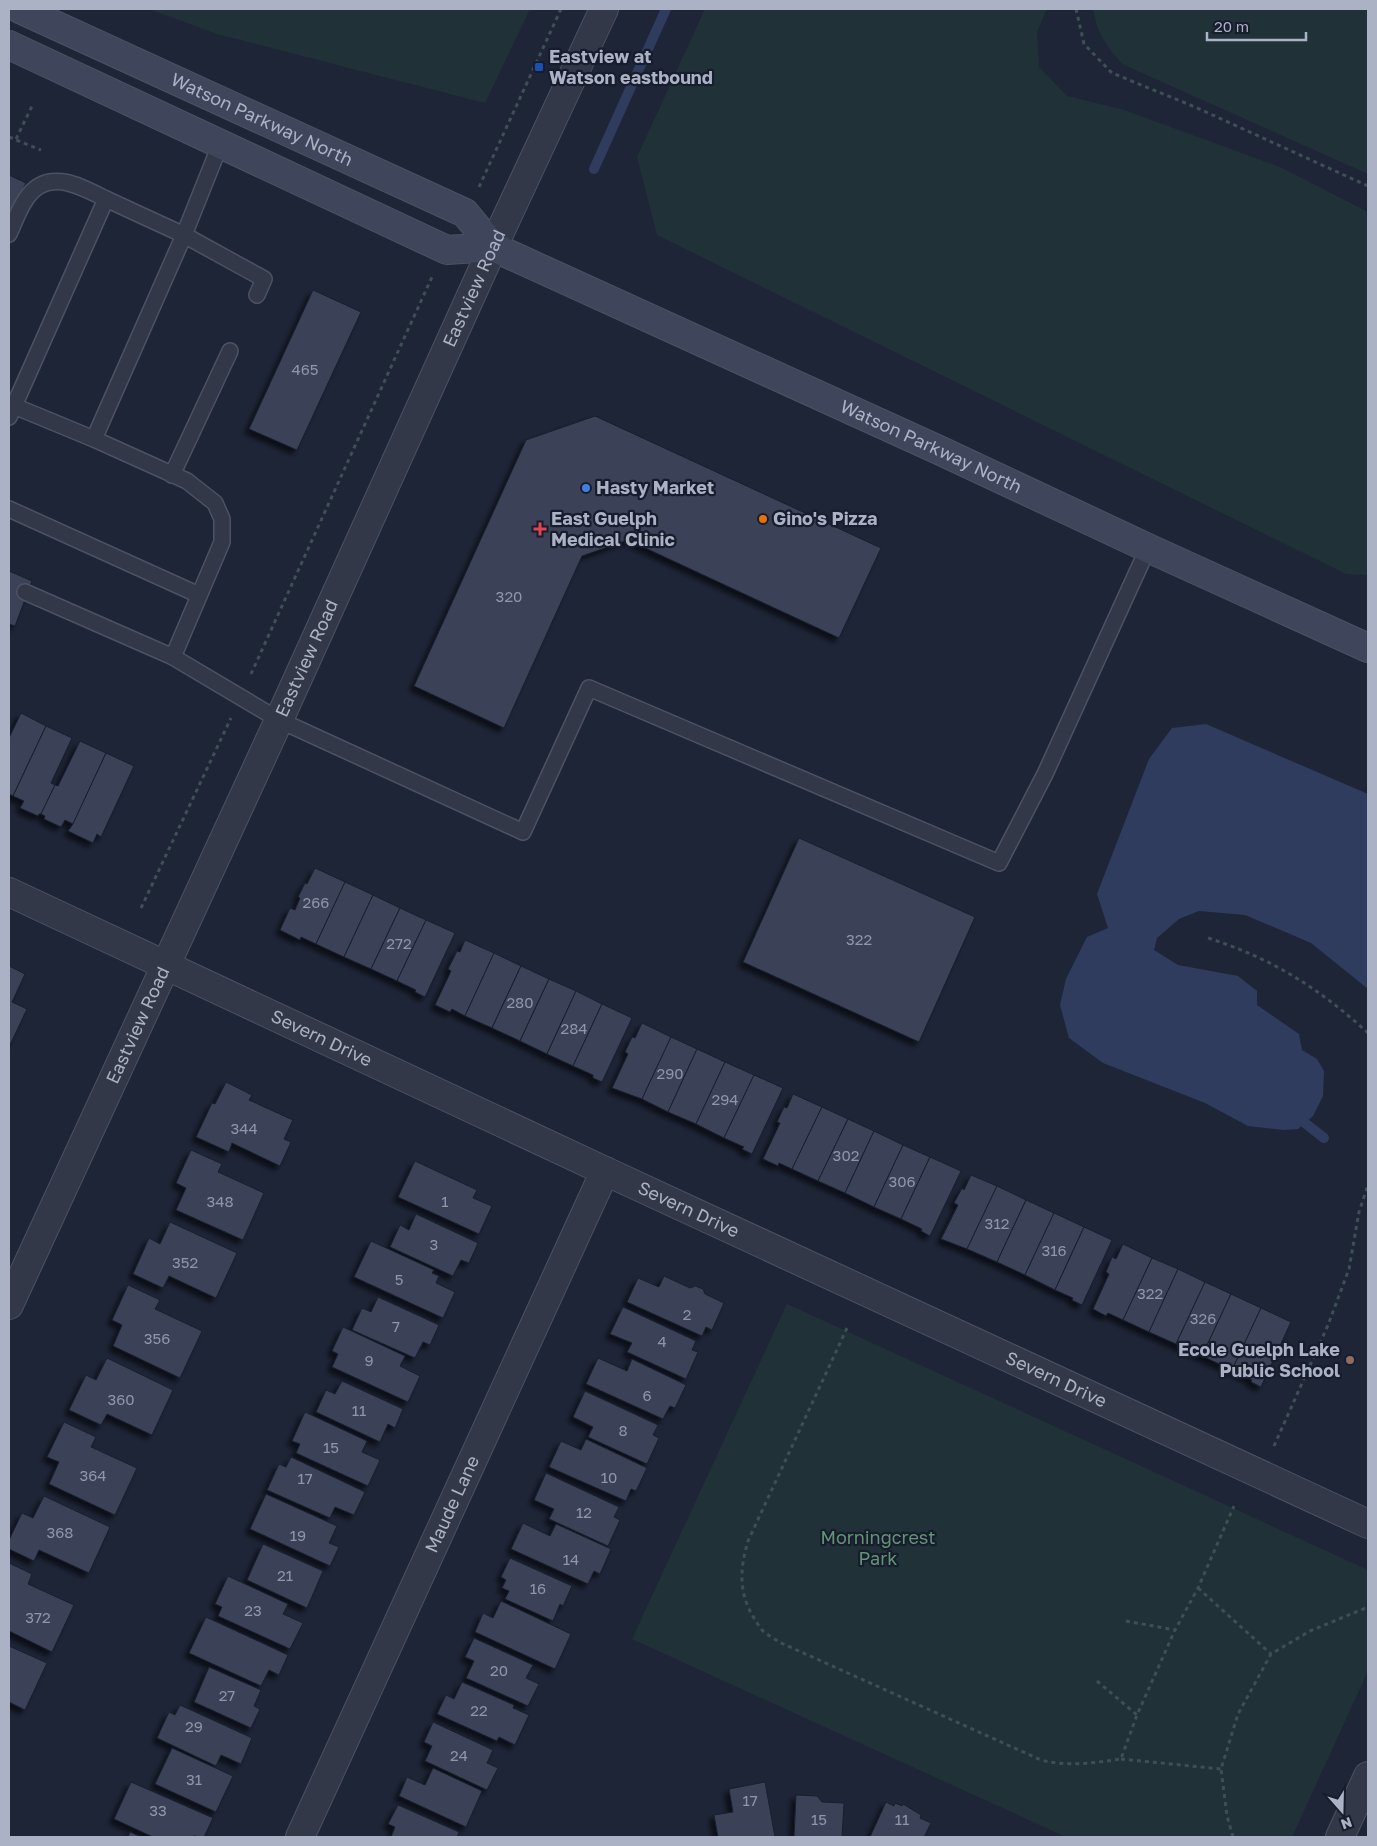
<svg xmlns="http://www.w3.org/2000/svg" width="1377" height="1846" font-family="'Golos Text',sans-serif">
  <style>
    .green { fill: #203238 }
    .water { fill: #2f3c5d }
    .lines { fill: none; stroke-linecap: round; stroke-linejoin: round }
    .stream { stroke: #2f3c5d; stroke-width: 10 }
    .building { fill: #3a4358; stroke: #191f2e; filter: url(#shadow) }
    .service-casing { stroke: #4c5263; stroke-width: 18 }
    .minor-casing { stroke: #4c5263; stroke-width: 30 }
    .tertiary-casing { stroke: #4c5263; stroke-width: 30 }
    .secondary-casing { stroke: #4c5263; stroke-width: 30 }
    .path { stroke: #3e4f55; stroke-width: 3; stroke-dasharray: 4 4; stroke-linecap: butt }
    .service { stroke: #323847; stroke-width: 15 }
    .minor { stroke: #323847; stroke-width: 28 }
    .tertiary { stroke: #323847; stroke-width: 28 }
    .secondary { stroke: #3f465b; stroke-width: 28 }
    .transit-dot { fill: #1a4fb4; stroke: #171d2c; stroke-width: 2 }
    .shop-dot { fill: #3f7fe0; stroke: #171d2c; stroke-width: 2 }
    .food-dot { fill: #e8710a; stroke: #171d2c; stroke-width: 2 }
    .health-dot { fill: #e0444e; stroke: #171d2c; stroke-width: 2 }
    .education-dot { fill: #8d6e63; stroke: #171d2c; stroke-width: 2 }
    .labels { text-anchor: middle; stroke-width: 4.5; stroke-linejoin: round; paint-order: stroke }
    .number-label { font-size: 15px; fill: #8f96aa }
    .poi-label { font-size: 18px; font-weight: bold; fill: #abb2c5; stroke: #171d2c; text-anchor: start }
    .street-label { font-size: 18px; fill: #abb2c5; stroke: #171d2c }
    .park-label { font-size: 18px; fill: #629575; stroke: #171d2c }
  </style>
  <defs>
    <filter id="shadow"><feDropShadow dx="-4.5" dy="4.5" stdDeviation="2.5" flood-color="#0009"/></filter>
  </defs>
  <rect width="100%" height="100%" fill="#1e2537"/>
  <g class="green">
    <path d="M149,9H530L485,103L217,34Z"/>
    <path d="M705,9H1047L1037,32L1039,67L1067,96L1124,110L1280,167L1368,212V575L1346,574L657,235L637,157Z"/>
    <path d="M1093,9H1368V174L1124,65C1108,50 1096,31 1093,9Z"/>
    <path d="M787,1304L1368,1570V1671L1292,1837H1066L632,1639Z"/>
  </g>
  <path class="water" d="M1206,724L1368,794V989L1311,943L1245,915L1199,911L1179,919L1157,938L1154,950L1178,965L1238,976L1257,991V1005L1299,1034L1302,1050L1317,1059L1324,1071L1323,1096L1313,1116L1305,1123L1298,1129L1284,1130L1248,1126L1205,1103L1103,1063L1069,1038L1060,1005L1066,979L1087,937L1108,928L1097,894L1149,759L1172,728Z"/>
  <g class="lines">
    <g class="stream">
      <path d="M594,169L666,9"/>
      <path d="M1305,1123L1324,1138"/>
    </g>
  </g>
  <g class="building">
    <path d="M9,175L26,183L9,219Z"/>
    <path d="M313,290L361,312L297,450L249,429Z"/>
    <path d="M595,416L881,548L839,638L628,540L582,556L504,728L414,686L526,440Z"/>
    <path d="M9,571L32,581L15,626L9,624Z"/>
    <path d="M21,713L46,726L13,796L9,794V738Z"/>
    <path d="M46,726L72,738L51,783L55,785L41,814H39L38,816L20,808L24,801L13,796Z"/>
    <path d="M80,741L106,753L73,824L65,820L61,827L44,819L45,816L41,814L55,785L58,786Z"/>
    <path d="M106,753L134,766L101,837L97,834L93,843L68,831L73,824Z"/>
    <path d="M799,838L975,917L919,1042L743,962Z"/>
    <path d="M315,868L345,882L316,944L301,937L300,940L280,930L290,908L295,910L300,898L298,897L305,883L307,884Z"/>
    <path d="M345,882L373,895L344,957L316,944Z"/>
    <path d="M373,895L400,908L371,969L344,957Z"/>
    <path d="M400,908L426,920L397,981L371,969Z"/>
    <path d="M426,920L455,933L425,997L415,992L416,990L397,981Z"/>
    <path d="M465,940L494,953L465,1016L452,1009L450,1012L435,1005L451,971L448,969L457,951L460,952Z"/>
    <path d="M494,953L521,966L492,1028L465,1016Z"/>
    <path d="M9,966L25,974L12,1002L27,1009L9,1047Z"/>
    <path d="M521,966L549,979L520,1041L492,1028Z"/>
    <path d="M549,979L576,991L547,1054L520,1041Z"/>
    <path d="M576,991L602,1004L573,1066L547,1054Z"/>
    <path d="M602,1004L632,1018L602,1082L593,1078V1075L573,1066Z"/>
    <path d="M642,1023L671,1037L642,1099L612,1088L628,1054L625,1052L632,1037L635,1038Z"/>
    <path d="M671,1037L697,1049L668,1112L642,1099Z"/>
    <path d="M697,1049L725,1062L696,1124L668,1112Z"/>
    <path d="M725,1062L754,1075L724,1138L696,1124Z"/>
    <path d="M754,1075L783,1088L752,1154L742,1149L744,1147L724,1138Z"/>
    <path d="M226,1082L252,1095L249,1100L293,1120L284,1139L291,1142L280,1166L232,1143L229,1152L196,1137L212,1103L215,1104Z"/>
    <path d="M793,1094L822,1107L792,1169L779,1163L778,1166L763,1159L780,1123L777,1122L784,1107L787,1108Z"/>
    <path d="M822,1107L848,1119L818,1181L792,1169Z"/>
    <path d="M848,1119L874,1131L845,1193L818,1181Z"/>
    <path d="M874,1131L903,1145L874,1207L845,1193Z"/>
    <path d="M903,1145L930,1157L901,1219L874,1207Z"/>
    <path d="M191,1150L222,1164L218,1172L264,1193L243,1240L176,1210L186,1188L176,1183Z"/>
    <path d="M930,1157L961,1171L930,1236L921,1231L922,1229L901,1219Z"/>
    <path d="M415,1161L477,1190L473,1198L492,1206L479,1234L398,1197Z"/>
    <path d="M971,1175L997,1186L967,1249L941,1239L958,1205L954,1203L962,1188L964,1190Z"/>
    <path d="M997,1186L1026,1200L997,1262L967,1249Z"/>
    <path d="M1026,1200L1054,1213L1025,1275L997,1262Z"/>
    <path d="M1054,1213L1084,1227L1055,1290L1025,1275Z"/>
    <path d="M416,1214L478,1243L469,1263L461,1260L453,1276L390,1247L400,1225L409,1230Z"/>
    <path d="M170,1222L237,1253L216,1298L169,1276L163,1288L133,1274L149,1238L160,1244Z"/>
    <path d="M1084,1227L1112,1240L1082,1305L1072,1300L1073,1298L1055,1290Z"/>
    <path d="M371,1241L434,1270L432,1273L439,1276L436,1283L455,1292L443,1318L354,1277Z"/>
    <path d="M1123,1244L1152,1258L1123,1320L1108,1313L1106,1316L1093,1309L1109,1274L1106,1272L1112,1257L1116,1259Z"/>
    <path d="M1152,1258L1178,1269L1149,1332L1123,1320Z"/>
    <path d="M1178,1269L1205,1282L1176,1344L1149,1332Z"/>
    <path d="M664,1276L690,1288L695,1286L703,1289L705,1294L724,1303L712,1330L706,1327L702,1336L627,1302L638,1278L659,1287Z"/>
    <path d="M1205,1282L1231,1294L1202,1356L1176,1344Z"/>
    <path d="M128,1285L160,1300L155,1309L202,1331L180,1378L113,1346L122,1325L112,1320Z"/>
    <path d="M1231,1294L1261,1308L1232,1370L1202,1356Z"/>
    <path d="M378,1297L439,1325L430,1345L423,1342L415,1358L352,1330L362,1308L371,1312Z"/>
    <path d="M623,1307L696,1341L692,1350L698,1352L686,1379L627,1352L632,1343L610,1334Z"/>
    <path d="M1261,1308L1291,1322L1261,1387L1251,1382L1252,1380L1232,1370Z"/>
    <path d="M343,1327L405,1356L400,1366L420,1376L408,1402L332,1367L338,1354L332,1351Z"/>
    <path d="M107,1358L173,1390L152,1435L107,1414L101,1425L69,1410L86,1375L96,1380Z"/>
    <path d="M598,1358L627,1371L632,1359L686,1385L675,1408L670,1406L663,1419L586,1384Z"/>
    <path d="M342,1381L403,1409L395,1428L388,1424L380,1442L316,1412L326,1390L335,1394Z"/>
    <path d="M585,1391L658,1425L653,1435L659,1438L647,1464L588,1437L593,1427L573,1417Z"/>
    <path d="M305,1412L367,1441L362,1452L380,1460L368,1486L296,1453L300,1444L292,1441Z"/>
    <path d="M64,1422L96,1437L91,1447L137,1468L115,1515L49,1484L59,1462L47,1457Z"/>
    <path d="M586,1439L647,1468L636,1491L631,1489L626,1501L549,1467L561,1441L581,1450Z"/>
    <path d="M291,1457L365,1492L354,1515L335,1507L330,1518L267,1490L279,1464L286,1467Z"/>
    <path d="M546,1473L619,1507L614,1517L620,1520L608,1546L549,1519L554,1509L534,1500Z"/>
    <path d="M266,1494L337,1526L329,1543L339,1547L330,1566L250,1529Z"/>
    <path d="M44,1496L110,1527L89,1573L39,1550L34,1561L9,1549V1540L22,1513L33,1518Z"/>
    <path d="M523,1523L550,1536L556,1524L611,1549L600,1574L594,1571L588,1584L511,1549Z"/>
    <path d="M263,1544L323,1571L307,1608L247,1580Z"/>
    <path d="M510,1558L572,1586L563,1606L560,1604L553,1621L505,1599L509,1591L502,1588L506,1580L501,1577Z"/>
    <path d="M9,1563L32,1574L28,1584L74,1605L52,1652L9,1631Z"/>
    <path d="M228,1576L288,1604L283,1614L303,1623L290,1649L218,1616L222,1607L215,1604Z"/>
    <path d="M501,1601L571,1634L555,1669L475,1632L483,1613L493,1618Z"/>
    <path d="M206,1617L288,1655L279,1675L269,1670L261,1686L189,1653Z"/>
    <path d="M474,1638L533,1665L526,1678L539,1684L528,1706L466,1678L474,1661L465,1657Z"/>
    <path d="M9,1646L47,1663L25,1710L9,1702Z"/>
    <path d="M209,1667L261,1690L254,1706L260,1709L251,1728L194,1702Z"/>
    <path d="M462,1682L514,1705L513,1708L529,1715L515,1745L499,1737L497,1741L437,1714L446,1695L454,1699Z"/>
    <path d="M180,1705L252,1738L241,1764L221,1755L216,1766L157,1738L169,1712L175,1715Z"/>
    <path d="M433,1722L493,1750L487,1763L498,1768L487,1790L425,1761L432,1746L424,1742Z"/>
    <path d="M172,1748L233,1776L216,1812L155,1784Z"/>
    <path d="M433,1768L482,1791L466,1827L399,1796L407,1777L425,1785Z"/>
    <path d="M131,1782L213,1818L204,1837L193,1836L192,1837H153L114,1819Z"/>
    <path d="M765,1782L775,1837H718L714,1815L733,1812L729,1789Z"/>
    <path d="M796,1795L817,1796L822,1802L844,1803L842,1837H794Z"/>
    <path d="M886,1802L894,1806L895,1803L902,1806L903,1804L921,1815L920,1818L931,1823L924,1837H870Z"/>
    <path d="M398,1805L459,1832L457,1837H391L395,1827L388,1824Z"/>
    <path d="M130,1832L141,1837H128Z"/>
  </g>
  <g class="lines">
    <defs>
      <g id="service">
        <path d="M9,234C14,223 19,209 26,199C47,167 80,186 106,199"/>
        <path d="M14,406L106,199L184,235L264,279L257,295"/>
        <path d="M9,417L14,406L94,439L184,235L220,145"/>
        <path d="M94,439L187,481L215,503L222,519V542L173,657"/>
        <path d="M172,475L230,351"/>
        <path d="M9,509L199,595"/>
        <path d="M25,592L173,657L279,720L523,832L589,688L999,863L1045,774L1148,548"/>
      </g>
      <g id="minor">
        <path id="s1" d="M9,892L605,1171L1368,1524"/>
        <path id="s2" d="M300,1837L605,1171"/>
        <path d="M1340,1837L1368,1776"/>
      </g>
      <g id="tertiary">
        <path id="s3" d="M9,1305L279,720L493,247L604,9"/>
      </g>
      <g id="secondary">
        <path id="s4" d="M20,9L465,213L493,247L941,451L1148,548L1368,648"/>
        <path d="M9,45L447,250L493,247"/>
      </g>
    </defs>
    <use href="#service" class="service-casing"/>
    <use href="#minor" class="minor-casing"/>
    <use href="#tertiary" class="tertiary-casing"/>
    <use href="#secondary" class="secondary-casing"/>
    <g class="path">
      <path d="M1076,9L1084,44L1112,73L1195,107L1368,186"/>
      <path d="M9,137L41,150"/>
      <path d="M16,139L33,104"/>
      <path d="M479,187L561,9"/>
      <path d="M251,674L432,277"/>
      <path d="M141,908L231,718"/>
      <path d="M1208,938C1271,958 1319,988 1368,1033"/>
      <path d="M847,1328L748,1541C740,1568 738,1593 754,1618C757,1622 759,1627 763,1631C768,1635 774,1639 779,1642L1041,1760C1068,1767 1093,1763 1121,1759L1137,1715L1175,1630L1198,1588L1234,1506"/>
      <path d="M1274,1446L1328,1325L1349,1269L1359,1212L1368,1185"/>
      <path d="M1198,1588L1271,1654"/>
      <path d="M1126,1621L1175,1630"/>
      <path d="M1097,1681L1137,1715"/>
      <path d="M1121,1759L1221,1769"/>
      <path d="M1233,1837L1227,1816L1221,1769L1238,1714L1271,1654L1310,1631L1368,1607"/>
    </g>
    <use href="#service" class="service"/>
    <use href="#minor" class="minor"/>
    <use href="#tertiary" class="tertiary"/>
    <use href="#secondary" class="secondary"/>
  </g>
  <rect class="transit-dot" x="534" y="62" width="10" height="10" rx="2.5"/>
  <circle class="shop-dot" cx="586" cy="488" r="5"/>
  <circle class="food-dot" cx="763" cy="519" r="5"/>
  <path class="health-dot" d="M537.5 521.5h5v5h5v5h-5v5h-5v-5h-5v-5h5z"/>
  <circle class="education-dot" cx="1350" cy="1360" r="5"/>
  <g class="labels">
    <g class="number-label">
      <text x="305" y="375">465</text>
      <text x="509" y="602">320</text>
      <text x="316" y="908">266</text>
      <text x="859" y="945">322</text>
      <text x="399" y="949">272</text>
      <text x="520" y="1008">280</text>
      <text x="574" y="1034">284</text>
      <text x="670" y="1079">290</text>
      <text x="725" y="1105">294</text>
      <text x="244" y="1134">344</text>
      <text x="846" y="1161">302</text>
      <text x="902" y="1187">306</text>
      <text x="220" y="1207">348</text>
      <text x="445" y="1207">1</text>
      <text x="997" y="1229">312</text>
      <text x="434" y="1250">3</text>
      <text x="1054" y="1256">316</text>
      <text x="185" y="1268">352</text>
      <text x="399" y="1285">5</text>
      <text x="1150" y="1299">322</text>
      <text x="687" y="1320">2</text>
      <text x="1203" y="1324">326</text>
      <text x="396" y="1332">7</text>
      <text x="157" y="1344">356</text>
      <text x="662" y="1347">4</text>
      <text x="369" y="1366">9</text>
      <text x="647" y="1401">6</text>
      <text x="121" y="1405">360</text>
      <text x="359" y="1416">11</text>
      <text x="623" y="1436">8</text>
      <text x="331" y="1453">15</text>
      <text x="93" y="1481">364</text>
      <text x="609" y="1483">10</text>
      <text x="305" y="1484">17</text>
      <text x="584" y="1518">12</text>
      <text x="60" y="1538">368</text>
      <text x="298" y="1541">19</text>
      <text x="571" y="1565">14</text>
      <text x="285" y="1581">21</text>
      <text x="538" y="1594">16</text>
      <text x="253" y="1616">23</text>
      <text x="38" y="1623">372</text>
      <text x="499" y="1676">20</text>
      <text x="227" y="1701">27</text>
      <text x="479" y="1716">22</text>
      <text x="194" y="1732">29</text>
      <text x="459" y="1761">24</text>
      <text x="194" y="1785">31</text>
      <text x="750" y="1806">17</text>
      <text x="158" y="1816">33</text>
      <text x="819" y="1825">15</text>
      <text x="902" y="1825">11</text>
    </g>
    <g class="poi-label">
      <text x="549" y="63">Eastview at<tspan x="549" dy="21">Watson eastbound</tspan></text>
      <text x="596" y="494">Hasty Market</text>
      <text x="551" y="525">East Guelph<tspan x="551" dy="21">Medical Clinic</tspan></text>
      <text x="773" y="525">Gino's Pizza</text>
      <text x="1340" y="1356" text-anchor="end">Ecole Guelph Lake<tspan x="1340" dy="21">Public School</tspan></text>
    </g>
    <g class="street-label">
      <text dy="6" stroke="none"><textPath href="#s4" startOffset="266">Watson Parkway North</textPath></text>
      <text dy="6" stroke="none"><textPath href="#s3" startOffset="1118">Eastview Road</textPath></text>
      <text dy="6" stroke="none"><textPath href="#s4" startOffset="1015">Watson Parkway North</textPath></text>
      <text dy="6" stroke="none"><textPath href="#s3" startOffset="712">Eastview Road</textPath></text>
      <text dy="6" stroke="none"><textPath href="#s3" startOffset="308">Eastview Road</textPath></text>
      <text dy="6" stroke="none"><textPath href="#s1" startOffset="345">Severn Drive</textPath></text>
      <text dy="6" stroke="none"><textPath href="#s1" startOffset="750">Severn Drive</textPath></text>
      <text dy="6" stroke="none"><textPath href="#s1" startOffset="1155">Severn Drive</textPath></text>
      <text dy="6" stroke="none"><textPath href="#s2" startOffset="366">Maude Lane</textPath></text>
    </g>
    <g class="park-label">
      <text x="878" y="1544">Morningcrest<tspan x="878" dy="21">Park</tspan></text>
    </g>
  </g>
  <rect width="1377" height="1846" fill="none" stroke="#abb2c5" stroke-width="20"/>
  <g transform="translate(1342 1811) rotate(160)" stroke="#171d2c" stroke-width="4" paint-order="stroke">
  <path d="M0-4L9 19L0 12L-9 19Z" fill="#abb2c5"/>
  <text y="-8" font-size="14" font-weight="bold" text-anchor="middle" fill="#abb2c5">N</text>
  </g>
  <path d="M1207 32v8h99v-8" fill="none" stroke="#abb2c5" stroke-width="2.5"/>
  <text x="1214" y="32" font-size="15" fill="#abb2c5" stroke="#171d2c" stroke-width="4" paint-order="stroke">20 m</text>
</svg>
